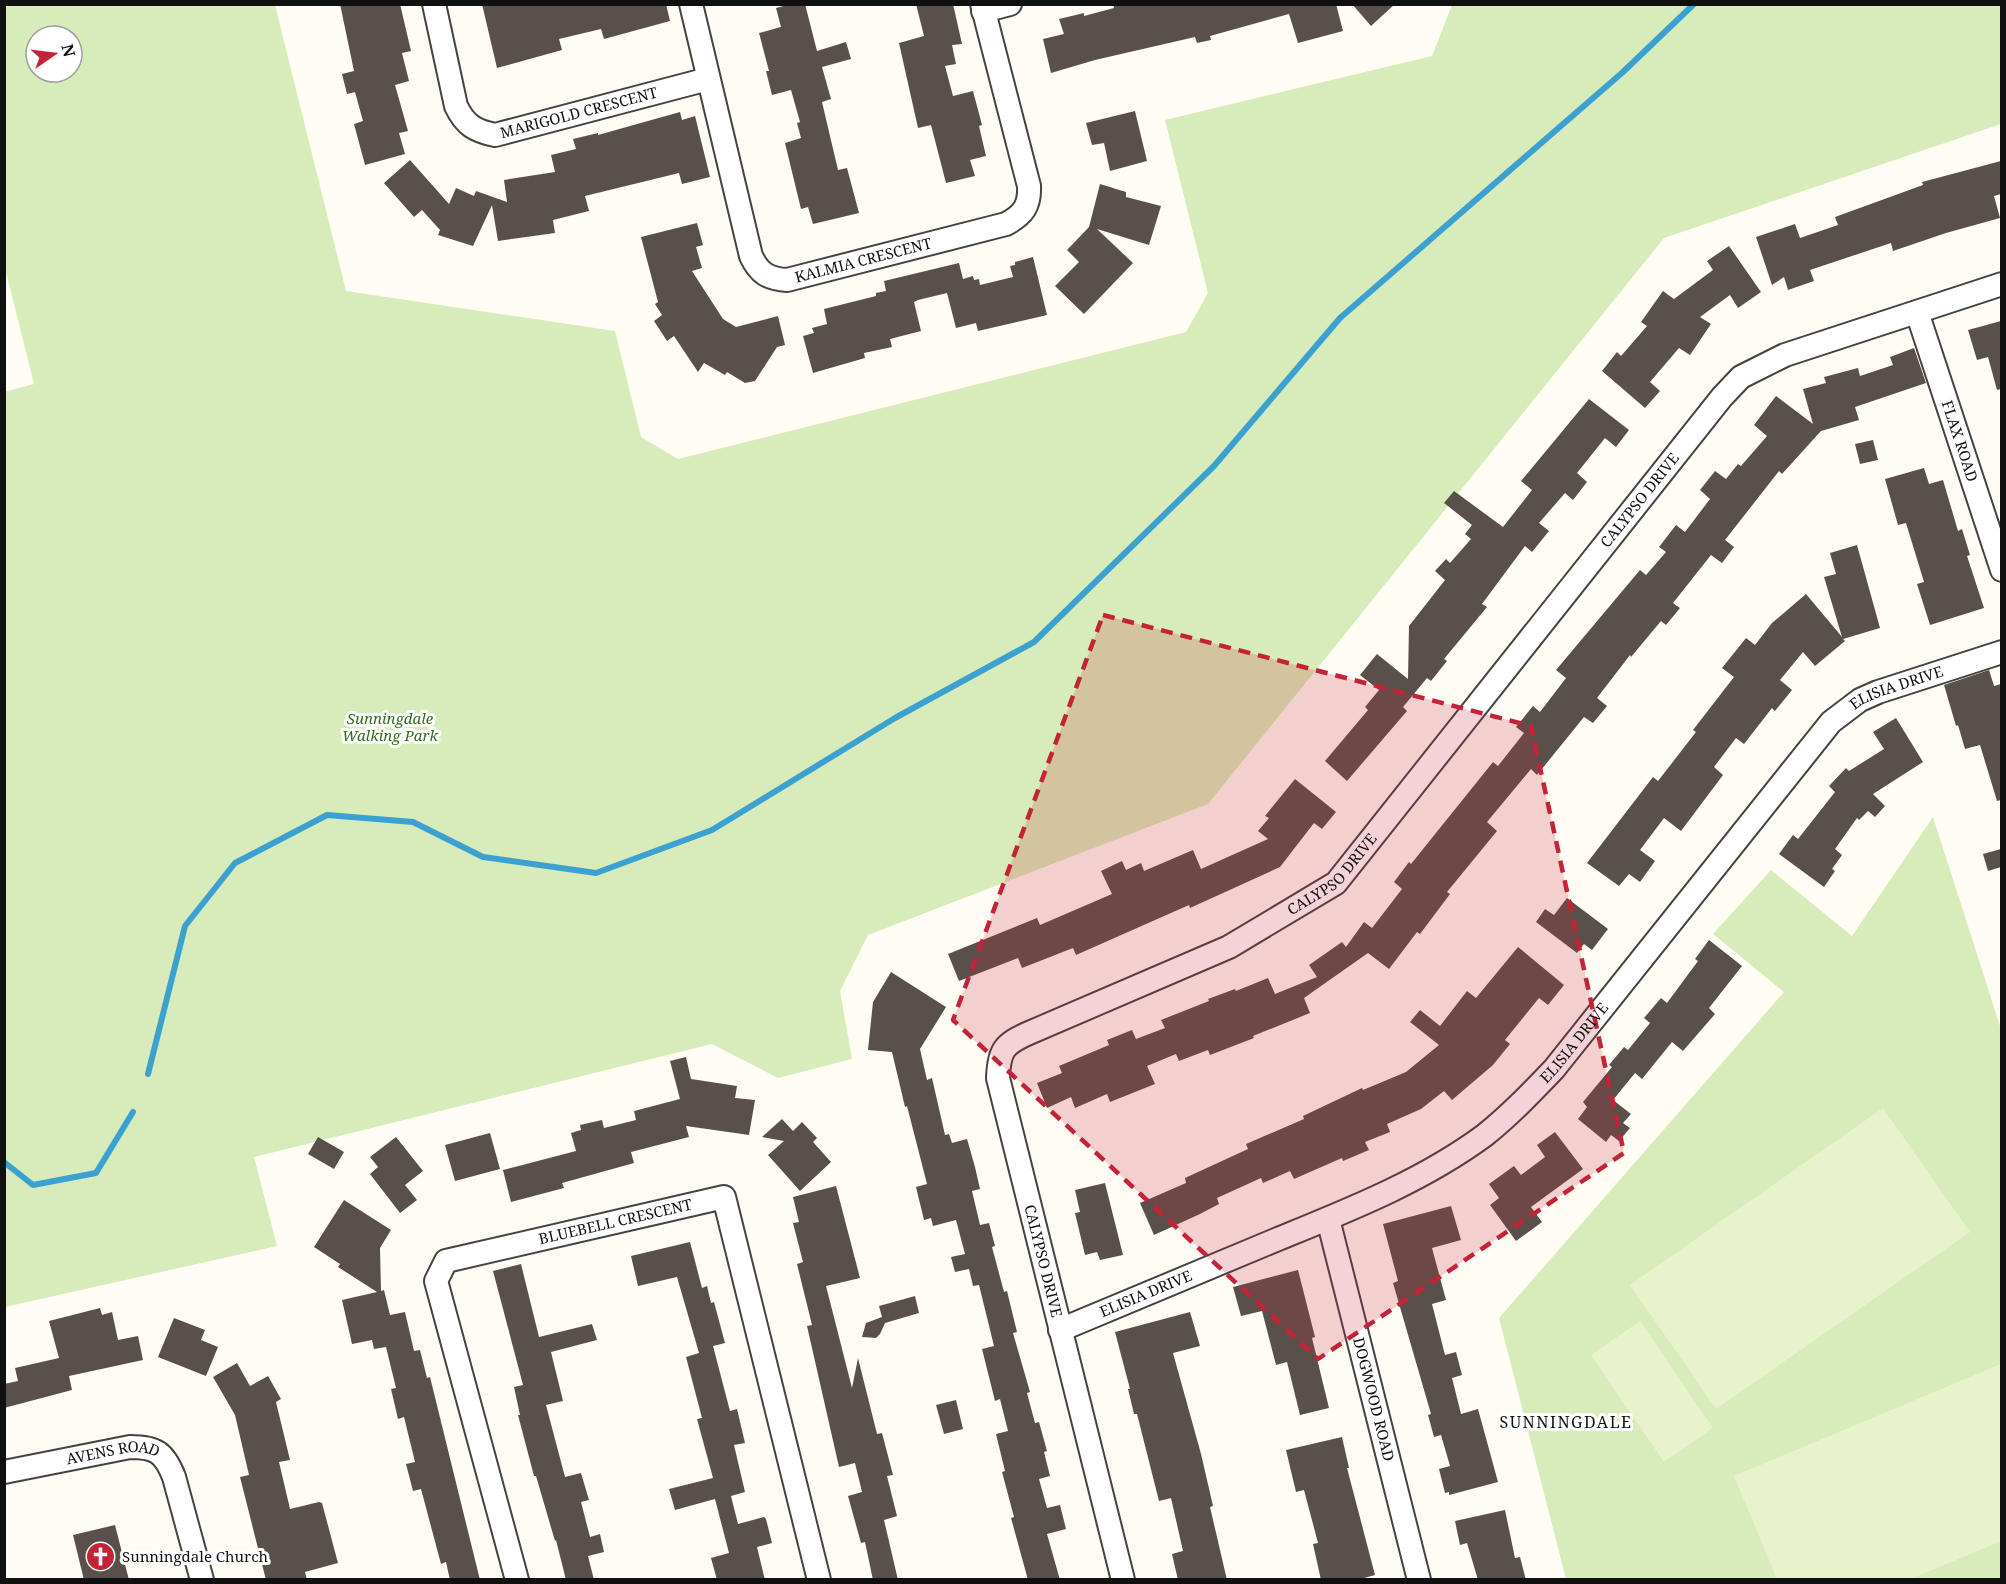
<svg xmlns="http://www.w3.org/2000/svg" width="2006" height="1584" font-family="'Noto Serif',serif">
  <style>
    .green { fill: #d8ebba; fill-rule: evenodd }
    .pitch { fill: #e8f2cd }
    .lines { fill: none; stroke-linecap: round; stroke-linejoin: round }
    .stream { stroke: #3ba1d1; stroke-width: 6 }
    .building { fill: #59504c }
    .street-casing { stroke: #434343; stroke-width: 26 }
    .street { stroke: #fff; stroke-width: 22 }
    .marked { fill: #c42337; fill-opacity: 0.2; stroke: #c42337; stroke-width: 4.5; stroke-dasharray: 12 8; stroke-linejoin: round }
    .labels { text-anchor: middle; stroke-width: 6; stroke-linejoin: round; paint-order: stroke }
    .street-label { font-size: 15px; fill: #101010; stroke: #fff }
    .park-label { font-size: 15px; font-style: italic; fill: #336a1d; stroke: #fff }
    .poi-label { font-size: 15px; fill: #101010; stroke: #fff; text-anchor: start }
    .neighbourhood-label { font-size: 16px; letter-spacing: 1.5px; fill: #101010; stroke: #fff }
  </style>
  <rect width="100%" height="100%" fill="#fffcf3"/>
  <g class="green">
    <path d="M4,5H275L346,291L615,331L641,437L678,459L1186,332L1208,293L1165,120L1432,56L1452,5H2001V124L1664,238L1208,804L868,935L840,991L852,1059L778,1078L712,1044L254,1157L277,1246L5,1307L4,392L34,384L5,268ZM36,36H72V72H36Z"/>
    <path d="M1933,817L2001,1029V1579H1566L1499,1318L1784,992L1713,934L1771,870L1852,936Z"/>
  </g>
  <g class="pitch">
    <path d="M1883,1108L1970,1232L1716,1409L1630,1285Z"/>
    <path d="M1640,1321L1713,1428L1664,1462L1591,1355Z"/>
    <path d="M2001,1364V1541L1911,1579H1777L1734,1476Z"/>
  </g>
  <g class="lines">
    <g class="stream">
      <path d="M148,1074L185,926L235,863L327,815L413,822L483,857L596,873L712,830L895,718L1034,642L1214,466L1340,318L1623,72L1694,4"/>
      <path d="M4,1162L33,1185L96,1173L133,1112"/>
    </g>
  </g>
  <g class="building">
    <path d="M340,4H400L411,51L402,53L409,81L395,85L408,131L399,133L405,154L365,165L354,124L363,121L355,92L347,94L342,74L354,71Z"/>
    <path d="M482,4H666L670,21L604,39L601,29L559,39L562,50L497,68Z"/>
    <path d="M791,4H805L817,51L846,42L851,59L822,67L831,99L822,102L838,170L847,168L859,213L813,224L808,207L801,209L785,143L801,138L797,123L800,122L791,90L772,95L766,71H769L759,33L781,27L776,8Z"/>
    <path d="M916,4H953L962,44L952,45L956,64L945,66L953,96L973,91L982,125L979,126L986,156L970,160L975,176L946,183L931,125L918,128L899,43L924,36Z"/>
    <path d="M1113,4H1336L1343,31L1298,43L1289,14L1210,36L1211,40L1197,43L1195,37L1095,60L1051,73L1043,39L1064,34L1059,19L1084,13V16L1114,8Z"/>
    <path d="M1352,4H1395L1371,26Z"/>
    <path d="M1135,111L1147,161L1110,171L1104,143L1092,145L1086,123Z"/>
    <path d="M680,112L682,120L695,116L710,177L682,184L679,173L585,196L589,211L553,220L555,233L498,241L492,205L473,246L438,235L440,230L422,210L414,217L384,183L410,160L449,204L456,188L474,196L476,191L507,202L504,180L555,172L551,155L576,149L573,139L598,133V135Z"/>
    <path d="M2001,161V194L1994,196L2000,218L1946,233L1893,251L1891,243L1810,270L1814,281L1788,290L1784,277L1772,285L1756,237L1795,224L1800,238L1838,225L1835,217L1923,185L1922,182Z"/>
    <path d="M1100,184L1126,192V197L1161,206L1149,245L1097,229L1133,263L1084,314L1055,286L1079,262L1067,250L1089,227Z"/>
    <path d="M697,223L703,245L696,247L702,268L692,271L723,319L736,327L778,316L785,345L777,347L755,381L745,383L727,372L725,375L704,363L698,372L674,336L667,341L654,321L662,315L655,304L658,302L641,237Z"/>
    <path d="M1729,246L1761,292L1738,308L1730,295L1700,317L1711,324L1690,355L1679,348L1650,382L1660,391L1645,408L1602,371L1617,352L1621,356L1647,326L1641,322L1663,291L1674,299L1713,270L1707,261Z"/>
    <path d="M1033,257L1047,315L978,331L976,323L956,328L947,293L918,300L914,302L921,331L890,339L892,347L864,353L865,358L813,373L803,336L814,333L812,328L827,324L824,309L876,296V293L886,291L884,281L959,263L963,279L973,276L974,280L979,279L980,285L1013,277L1010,266L1015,265V262Z"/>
    <path d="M2001,321V389L1997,390L1988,357L1977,360L1968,330Z"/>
    <path d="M1914,348L1926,383L1855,407L1859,420L1821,431L1782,474L1779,471L1725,540L1734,547L1722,563L1711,555L1673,603L1680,608L1666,625L1661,621L1631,657L1630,655L1597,698L1607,706L1593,723L1584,717L1537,775L1531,769L1487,822L1497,831L1447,892L1450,894L1420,934L1417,932L1389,969L1368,953L1304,998L1310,1013L1253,1036L1254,1038L1210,1055L1208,1050L1179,1061L1176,1054L1147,1066L1155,1084L1110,1102L1107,1094L1075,1108L1071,1097L1047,1108L1037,1083L1062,1073L1059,1066L1109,1045L1107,1040L1132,1030L1136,1039L1165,1028L1161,1020L1209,1001L1208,999L1235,989L1236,991L1268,978L1275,994L1317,977L1309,965L1342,942L1346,947L1364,922L1372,928L1402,889L1394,882L1409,862L1411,864L1493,762L1498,766L1524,733L1516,727L1533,706L1540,712L1566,678L1556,670L1640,570L1646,575L1666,552L1659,547L1676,525L1685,532L1710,499L1700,490L1715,471L1726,479L1738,464L1741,466L1767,436L1754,425L1776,396L1813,424L1803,389L1826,383L1824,377L1858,368L1860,376L1893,365L1890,357Z"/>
    <path d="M1589,399L1629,430L1616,447L1605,438L1577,473L1587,482L1573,500L1565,493L1539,523L1549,531L1532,552L1525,546L1482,604L1487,607L1444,659L1447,661L1431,681L1427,678L1403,707L1407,711L1347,781L1325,761L1368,710L1365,707L1379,690L1360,675L1377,654L1408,679L1409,626L1445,580L1435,571L1446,559L1450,563L1471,539L1465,534L1472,525L1444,503L1454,491L1503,527L1532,490L1521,481Z"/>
    <path d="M1873,440L1878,460L1860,464L1855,444Z"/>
    <path d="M1924,468L1929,484L1943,480L1958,531L1962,529L1970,555L1967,556L1984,608L1930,625L1917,584L1924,582L1906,523L1898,525L1885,479Z"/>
    <path d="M1857,545L1880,628L1843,639L1845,641L1815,666L1803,652L1780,680L1792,690L1775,711L1772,708L1744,744L1736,738L1714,767L1723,775L1681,831L1664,818L1640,850L1655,861L1640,882L1629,874L1619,886L1587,863L1653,777L1658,781L1696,732L1693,730L1734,677L1722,668L1746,638L1755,645L1772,623L1806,594L1842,637L1824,577L1836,574L1830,553Z"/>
    <path d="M1989,670L1994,686L2001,684V800L1997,801L1980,745L1965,749L1958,725L1956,726L1944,685Z"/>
    <path d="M1896,718L1923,762L1873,794L1885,806L1875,817L1868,811L1859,820L1857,818L1835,849L1842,855L1832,869L1835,871L1824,887L1779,854L1793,835L1798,839L1835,792L1829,786L1846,768L1849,771L1884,749L1873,732Z"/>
    <path d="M1295,779L1336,812L1322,829L1314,823L1280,867L1190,908L1189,905L1076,955L1073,948L1022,968L1018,958L959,981L948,954L1037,918L1040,925L1112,894L1101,871L1122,861L1126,870L1141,863L1144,871L1193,850L1201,869L1268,839L1258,831L1269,818L1265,816Z"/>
    <path d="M2001,849V867L1988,871L1983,854Z"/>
    <path d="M1567,898L1608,929L1592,950L1584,944L1577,953L1536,922L1545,909L1554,915Z"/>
    <path d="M1709,940L1742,966L1709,1008L1715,1014L1683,1051L1672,1042L1642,1079L1635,1073L1613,1100L1631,1114L1623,1123L1630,1128L1619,1141L1611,1135L1606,1142L1578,1119L1587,1107L1583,1102L1612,1067L1609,1065L1624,1047L1628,1050L1650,1023L1644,1018L1661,998L1667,1003L1698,961L1695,959Z"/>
    <path d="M1518,947L1564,985L1548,1005L1539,998L1505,1040L1510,1044L1493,1065L1452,1100L1444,1091L1421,1109L1387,1124L1390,1132L1365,1142L1369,1150L1343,1161L1342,1158L1294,1179L1290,1171L1263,1183L1261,1178L1217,1198L1219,1204L1200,1214L1154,1235L1140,1203L1186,1183L1185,1178L1248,1149L1246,1144L1304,1119L1303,1116L1362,1088L1363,1090L1406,1072L1439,1045L1410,1022L1420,1010L1440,1026L1467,991L1476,998Z"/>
    <path d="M891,972L946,1007L920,1049L927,1080L932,1078L945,1135L949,1134L952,1143L967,1139L975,1167L980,1189L972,1191L980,1225L989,1223L995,1246L992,1247L1004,1292L1007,1291L1017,1332L1013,1333L1030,1392L1027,1393L1035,1423L1039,1422L1047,1451L1044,1452L1050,1476L1039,1479L1047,1508L1060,1505L1066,1529L1047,1534L1060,1580H1028L1011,1518L1014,1517L1002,1472L1005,1471L996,1434L1008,1431L1000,1399L995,1401L982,1349L994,1346L979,1285L973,1286L969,1269L955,1272L951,1257L965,1254L956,1220L933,1226L931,1218L924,1220L916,1187L927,1184L907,1106L905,1107L892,1052L868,1050L873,1002Z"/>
    <path d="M686,1057L691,1079L737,1086L735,1098L755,1100L749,1135L686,1126L689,1137L631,1152L634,1163L562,1183L564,1188L511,1202L503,1170L576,1151L571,1133L581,1130L580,1125L602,1120L604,1128L636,1120L634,1111L680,1099L670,1061Z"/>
    <path d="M782,1119L793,1131L802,1122L817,1138L813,1142L831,1162L800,1191L768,1155L784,1141L762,1137Z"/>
    <path d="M1555,1132L1583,1169L1531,1207L1542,1222L1516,1241L1490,1205L1499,1198L1489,1184L1514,1166L1521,1175L1545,1157L1537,1145Z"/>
    <path d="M490,1133L500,1169L455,1181L445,1145Z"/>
    <path d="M318,1137L344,1152L334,1169L308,1154Z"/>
    <path d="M396,1137L423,1171L405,1185L417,1200L400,1213L370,1174L378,1167L370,1157Z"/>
    <path d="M1105,1183L1123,1255L1100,1260L1097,1252L1085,1255L1075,1213L1080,1212L1075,1190Z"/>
    <path d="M836,1186L860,1278L826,1286L852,1388L858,1358L877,1434L882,1433L893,1475L887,1476L897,1516L884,1520L898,1580H873L865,1542L861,1543L848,1496L862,1492L855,1463L839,1467L807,1326L812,1325L797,1264L803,1262L793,1223L799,1222L793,1197Z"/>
    <path d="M344,1200L391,1230L380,1248L381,1291L384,1290L390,1315L405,1312L414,1351L420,1350L427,1378L430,1377L480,1580H450L446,1562L441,1564L421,1489L413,1491L406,1464L415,1462L404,1417L398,1419L391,1389L396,1388L386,1347L374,1349L372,1340L352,1344L342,1300L377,1292L338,1267L340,1264L314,1247Z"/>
    <path d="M1451,1206L1461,1240L1432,1248L1446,1300L1432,1304L1445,1355L1456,1352L1462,1375L1452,1378L1461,1414L1478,1409L1498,1482L1449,1495V1492L1445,1493L1439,1469L1450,1466L1441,1435L1434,1437L1428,1415L1431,1414L1393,1283L1398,1281L1383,1224Z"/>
    <path d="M690,1242L702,1288L707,1286L711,1303L714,1302L725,1343L713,1346L730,1411L737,1409L745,1443L734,1445L745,1492L731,1496L738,1524L764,1517L766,1519L772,1543L757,1547L765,1580H717L711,1558L729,1553L715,1499L675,1510L669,1489L713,1478L697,1419L702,1418L686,1357L699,1353L677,1277L638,1286L631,1256Z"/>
    <path d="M521,1264L539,1337L592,1324L597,1340L551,1352L563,1401L546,1405L565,1477L581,1473L589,1500L581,1502L590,1537L600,1534L604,1552L588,1556L594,1580H566L556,1540L555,1541L536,1476H534L518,1415H520L514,1387L523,1385L493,1271Z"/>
    <path d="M1298,1270L1315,1337L1312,1338L1329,1408L1300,1415L1287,1362L1276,1365L1262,1311L1241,1316L1233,1287Z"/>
    <path d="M915,1296L919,1313L885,1323L880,1334L876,1338L862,1337L866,1323L882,1317L879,1306Z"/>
    <path d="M100,1308L102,1315L112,1312L118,1340L138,1336L143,1360L69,1376L72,1390L4,1408V1384L18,1381L15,1368L59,1358L49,1321Z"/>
    <path d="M1190,1312L1200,1346L1173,1353L1201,1454L1213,1506L1210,1507L1227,1580H1178L1172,1554L1183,1551L1171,1498L1159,1501L1137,1414H1134L1128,1389H1130L1115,1332Z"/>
    <path d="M174,1318L205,1330L201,1340L218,1347L206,1376L158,1357Z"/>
    <path d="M237,1363L250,1386L268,1376L281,1399L276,1402L290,1460L279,1462L290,1509L319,1502L322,1503L338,1563L305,1572L307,1580H266L240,1477L249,1475L235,1415L213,1377Z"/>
    <path d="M956,1400L963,1429L944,1434L936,1405Z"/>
    <path d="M1342,1437L1349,1468H1347L1375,1575L1357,1580H1321L1313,1544L1318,1543L1304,1490L1296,1492L1286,1450Z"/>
    <path d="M1505,1510L1515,1558L1520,1557L1526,1580H1478L1467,1543L1460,1545L1455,1521Z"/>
    <path d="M115,1525L129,1580H84L73,1535Z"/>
  </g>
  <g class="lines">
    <defs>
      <g id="street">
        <path id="s1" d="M434,4L456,106C465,125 475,131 495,135L708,79"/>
        <path id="s2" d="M691,4L751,256C759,273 768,279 787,280L1006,224C1023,215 1030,206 1029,186L982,4"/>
        <path d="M983,11L1010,4"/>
        <path id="s3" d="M1917,312L2002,570"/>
        <path id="s4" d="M1328,1219L1419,1580"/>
        <path id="s5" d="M1060,1330C1133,1299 1206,1269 1278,1239C1349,1210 1423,1181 1485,1135C1510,1115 1532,1092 1554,1069L1831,722L1860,700L1878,692L2002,652"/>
        <path id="s6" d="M4,1472L130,1447C156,1447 164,1452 174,1477L202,1580"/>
        <path id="s7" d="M517,1580L436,1281L446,1261L724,1197L819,1580"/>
        <path id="s8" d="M1123,1580L998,1078C999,1050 1004,1044 1029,1033L1229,947L1336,883L1722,397L1741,377L1785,355L2002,284"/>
      </g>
    </defs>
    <use href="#street" class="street-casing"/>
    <use href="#street" class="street"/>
  </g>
  <path class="marked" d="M1103,615L1531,726L1624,1153L1318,1359L953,1020Z"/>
  <defs>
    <symbol id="church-disc" viewBox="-11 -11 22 22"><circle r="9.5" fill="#c42337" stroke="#fff"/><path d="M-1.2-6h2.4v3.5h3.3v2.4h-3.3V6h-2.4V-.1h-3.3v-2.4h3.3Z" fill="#fff"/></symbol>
  </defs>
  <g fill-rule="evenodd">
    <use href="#church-disc" x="84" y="1540" width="33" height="33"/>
  </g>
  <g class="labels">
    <g class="street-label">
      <text dy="5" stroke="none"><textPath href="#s1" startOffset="242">MARIGOLD CRESCENT</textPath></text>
      <text dy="5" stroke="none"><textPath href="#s2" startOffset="384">KALMIA CRESCENT</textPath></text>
      <text dy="5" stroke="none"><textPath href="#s3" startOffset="136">FLAX ROAD</textPath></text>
      <text dy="5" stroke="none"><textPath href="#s8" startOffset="1408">CALYPSO DRIVE</textPath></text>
      <text dy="5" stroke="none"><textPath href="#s5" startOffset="1083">ELISIA DRIVE</textPath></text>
      <text dy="5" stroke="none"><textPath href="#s8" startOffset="922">CALYPSO DRIVE</textPath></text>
      <text dy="5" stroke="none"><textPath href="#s5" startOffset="597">ELISIA DRIVE</textPath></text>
      <text dy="5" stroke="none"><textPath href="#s7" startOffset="506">BLUEBELL CRESCENT</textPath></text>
      <text transform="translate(1043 1261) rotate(76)" y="5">CALYPSO DRIVE</text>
      <text dy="5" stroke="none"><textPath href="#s5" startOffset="93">ELISIA DRIVE</textPath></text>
      <text dy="5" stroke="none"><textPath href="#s4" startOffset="186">DOGWOOD ROAD</textPath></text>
      <text dy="5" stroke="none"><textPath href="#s6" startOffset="111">AVENS ROAD</textPath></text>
    </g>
    <g class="park-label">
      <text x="390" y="724">Sunningdale<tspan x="390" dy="17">Walking Park</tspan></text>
    </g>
    <g class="poi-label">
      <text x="122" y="1562">Sunningdale Church</text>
    </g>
    <g class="neighbourhood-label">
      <text x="1566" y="1428">SUNNINGDALE</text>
    </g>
  </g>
  <rect width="2006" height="1584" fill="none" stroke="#101010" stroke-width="12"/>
  <g transform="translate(54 54) rotate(76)"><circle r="28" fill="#ffffff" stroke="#9f9f9f" stroke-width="1.5"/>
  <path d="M0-4.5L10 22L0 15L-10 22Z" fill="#c42337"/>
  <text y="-9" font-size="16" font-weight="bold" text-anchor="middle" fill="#101010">N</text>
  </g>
</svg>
